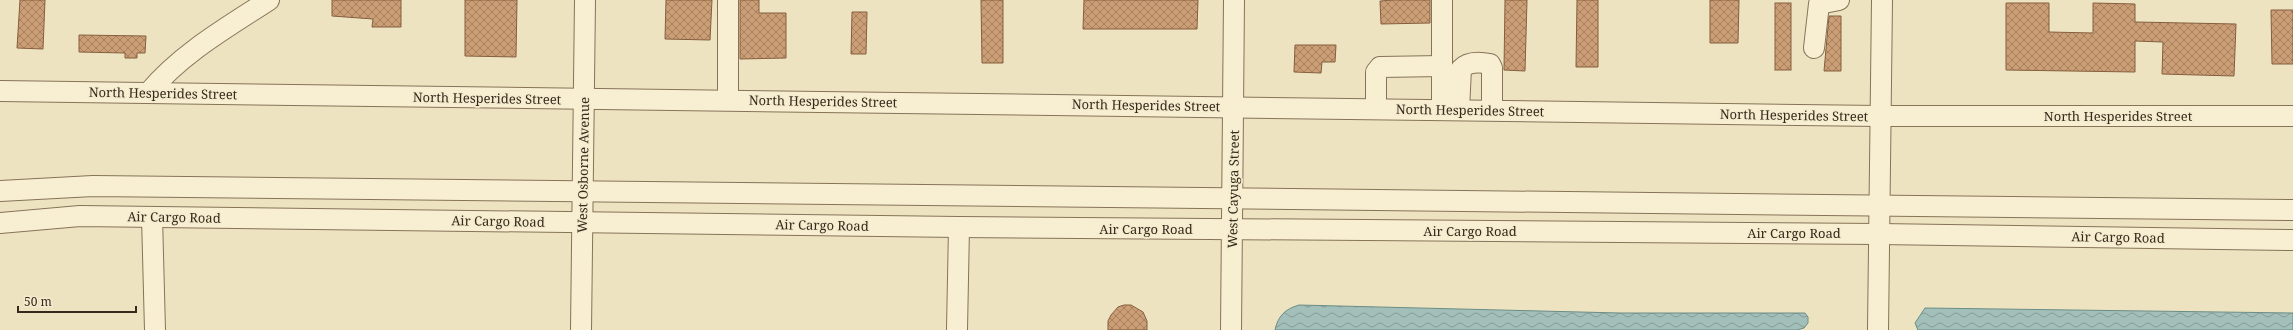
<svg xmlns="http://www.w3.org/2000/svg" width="2293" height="330" font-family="'Noto Serif',serif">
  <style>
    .water { fill: url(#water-waves); stroke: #6a8d86 }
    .building { fill: url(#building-cross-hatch); stroke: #855e3e }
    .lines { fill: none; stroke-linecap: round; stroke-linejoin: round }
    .minor-casing { stroke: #867358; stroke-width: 22 }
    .minor { stroke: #f8efd3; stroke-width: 20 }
    .labels { text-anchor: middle; stroke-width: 3.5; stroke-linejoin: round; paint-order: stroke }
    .street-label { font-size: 13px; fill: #362a1c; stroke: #f5eccf }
  </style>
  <defs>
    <pattern id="water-waves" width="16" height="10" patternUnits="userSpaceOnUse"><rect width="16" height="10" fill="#a3bfb9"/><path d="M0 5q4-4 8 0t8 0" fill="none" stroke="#869b96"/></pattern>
    <pattern id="building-cross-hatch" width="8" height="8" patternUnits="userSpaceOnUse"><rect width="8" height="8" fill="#cc9e75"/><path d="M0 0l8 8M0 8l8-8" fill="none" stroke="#a6815f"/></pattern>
  </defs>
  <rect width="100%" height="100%" fill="#ede3c0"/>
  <g class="water">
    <path d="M1299,305L1620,313H1805L1808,317V323L1804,328L1797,330H1275C1278,316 1285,309 1299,305Z"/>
    <path d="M1925,308L2293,313V330H1918L1915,323Z"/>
  </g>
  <g class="building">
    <path d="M20,0H45L43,49L17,48Z"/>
    <path d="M332,0H401V27H372L373,19L332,16Z"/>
    <path d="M465,0H517L516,57L465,56Z"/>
    <path d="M666,0H712L710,40L665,39Z"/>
    <path d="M740,0H759V13H786V58L740,59Z"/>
    <path d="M981,0H1003V63H982Z"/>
    <path d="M1084,0H1198L1197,29H1083Z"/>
    <path d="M1393,0H1430V23L1381,24L1380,1Z"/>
    <path d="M1505,0H1527L1525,71L1504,70Z"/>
    <path d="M1577,0H1598V67H1576Z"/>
    <path d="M1710,0H1739L1738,43H1710Z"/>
    <rect x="1775" y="3" width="16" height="67"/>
    <path d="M2006,3H2049V32L2093,33V3L2135,4V22L2236,24L2234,76L2162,74L2163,42L2135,41V72L2006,70Z"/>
    <path d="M2271,10H2293V64H2272Z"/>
    <path d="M852,12H867L866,54H851Z"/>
    <path d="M1829,16H1841V71H1824Z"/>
    <path d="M79,35L146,36L145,53H137V58H125V53L79,52Z"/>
    <path d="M1295,45H1336L1335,62H1322L1321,73L1294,72Z"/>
    <path d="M1124,305H1131L1143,312L1147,321V330H1108V321L1111,315L1118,307Z"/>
  </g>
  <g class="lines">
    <defs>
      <g id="minor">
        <path d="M728,0V100"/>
        <path d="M1814,48L1819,4L1839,0"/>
        <path d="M0,91L1880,116H2293"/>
        <path d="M149,92C182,53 226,28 269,0"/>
        <path d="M1376,108V72L1380,67L1442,66"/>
        <path d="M1442,109V0"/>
        <path d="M1459,109L1461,69C1468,61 1480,62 1490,64L1492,68V110"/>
        <path d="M0,191L93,186L2293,210"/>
        <path d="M152,217L155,330"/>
        <path d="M0,223L80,216L959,227L1879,234L2293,240"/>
        <path d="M581,330L585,0"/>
        <path d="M957,330L959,227"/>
        <path d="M1231,330L1234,0"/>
        <path d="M1878,330L1882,0"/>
      </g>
    </defs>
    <use href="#minor" class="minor-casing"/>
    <use href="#minor" class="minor"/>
  </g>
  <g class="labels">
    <g class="street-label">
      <text transform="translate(163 93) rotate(1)" y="5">North Hesperides Street</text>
      <text transform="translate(487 98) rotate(1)" y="5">North Hesperides Street</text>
      <text transform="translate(823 101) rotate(1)" y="5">North Hesperides Street</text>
      <text transform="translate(1146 105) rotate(1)" y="5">North Hesperides Street</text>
      <text transform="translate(1470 110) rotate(1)" y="5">North Hesperides Street</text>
      <text transform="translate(1794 115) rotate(1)" y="5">North Hesperides Street</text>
      <text x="2118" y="121">North Hesperides Street</text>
      <text transform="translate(583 165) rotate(-89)" y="5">West Osborne Avenue</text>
      <text transform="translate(1233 189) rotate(-89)" y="5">West Cayuga Street</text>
      <text transform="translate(174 217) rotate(1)" y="5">Air Cargo Road</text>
      <text transform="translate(498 221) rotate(1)" y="5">Air Cargo Road</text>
      <text transform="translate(822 225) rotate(1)" y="5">Air Cargo Road</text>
      <text x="1146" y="234">Air Cargo Road</text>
      <text x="1470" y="236">Air Cargo Road</text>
      <text x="1794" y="238">Air Cargo Road</text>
      <text transform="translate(2118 237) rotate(1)" y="5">Air Cargo Road</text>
    </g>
  </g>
  <path d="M18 306v6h118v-6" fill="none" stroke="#362a1c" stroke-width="2"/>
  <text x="24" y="306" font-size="12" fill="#362a1c" stroke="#f5eccf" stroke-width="3" paint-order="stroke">50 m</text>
</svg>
